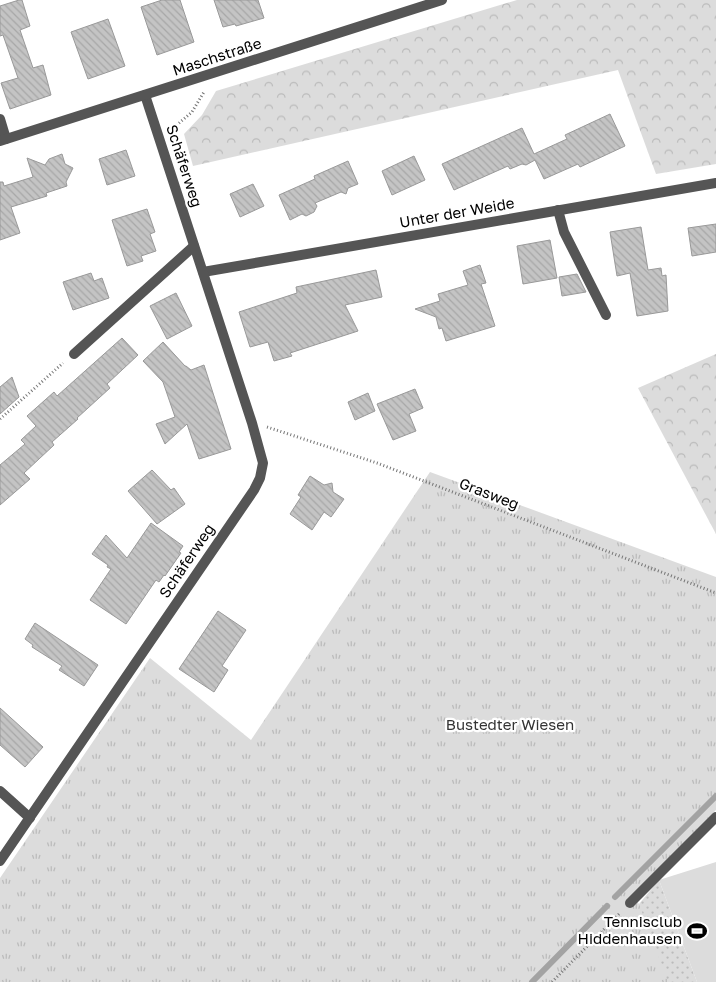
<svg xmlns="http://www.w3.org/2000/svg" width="716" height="982" font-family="'Golos Text',sans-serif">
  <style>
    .grass { fill: url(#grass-dots) }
    .forest { fill: url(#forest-crowns) }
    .park { fill: url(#park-tufts) }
    .pitch { fill: #dcdcdc }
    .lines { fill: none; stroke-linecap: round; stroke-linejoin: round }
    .stream { stroke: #a3a3a3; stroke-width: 6 }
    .building { fill: url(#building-back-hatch); stroke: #999 }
    .path { stroke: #777; stroke-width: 3; stroke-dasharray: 1 2.5; stroke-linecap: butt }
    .service { stroke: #555; stroke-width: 10 }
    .minor { stroke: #555; stroke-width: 10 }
    .tertiary { stroke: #555; stroke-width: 10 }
    .labels { text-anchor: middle; stroke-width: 4.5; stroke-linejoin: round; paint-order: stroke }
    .street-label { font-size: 15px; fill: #000; stroke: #fff }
    .park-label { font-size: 15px; fill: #333; stroke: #fff }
    .poi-label { font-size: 15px; fill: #000; stroke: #fff; text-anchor: end }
  </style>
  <defs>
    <pattern id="grass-dots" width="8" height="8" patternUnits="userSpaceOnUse" patternTransform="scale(1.25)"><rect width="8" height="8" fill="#dcdcdc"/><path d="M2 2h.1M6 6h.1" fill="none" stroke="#bbb" stroke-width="1.8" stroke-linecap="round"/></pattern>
    <pattern id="forest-crowns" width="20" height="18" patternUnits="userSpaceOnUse" patternTransform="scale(1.25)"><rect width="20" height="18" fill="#dcdcdc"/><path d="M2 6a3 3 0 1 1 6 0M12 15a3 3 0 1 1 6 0" fill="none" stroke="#bbb"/></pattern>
    <pattern id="park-tufts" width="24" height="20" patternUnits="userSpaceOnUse" patternTransform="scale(1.25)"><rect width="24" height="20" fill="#dcdcdc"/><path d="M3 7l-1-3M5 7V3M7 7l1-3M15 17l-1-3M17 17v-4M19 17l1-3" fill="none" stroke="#bbb"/></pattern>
    <pattern id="building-back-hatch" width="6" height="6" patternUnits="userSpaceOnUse" patternTransform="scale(1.25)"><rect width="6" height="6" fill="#c4c4c4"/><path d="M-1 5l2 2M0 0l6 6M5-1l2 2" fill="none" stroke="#a7a7a7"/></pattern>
  </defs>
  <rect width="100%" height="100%" fill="#fff"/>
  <path class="grass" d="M659,880L697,982H561L639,904Z"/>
  <g class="forest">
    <path d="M517,0H716V164L656,174L618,70L193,166L184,134L202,115L216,91Z"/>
    <path d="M716,354V534L638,388Z"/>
  </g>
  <path class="park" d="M430,472L716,577V810L632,895L639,904L668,982H0V878L150,658L251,740Z"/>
  <path class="pitch" d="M716,862V982H697L659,880Z"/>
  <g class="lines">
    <g class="stream">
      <path d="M615,897L716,796"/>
      <path d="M532,982L607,906"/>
    </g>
  </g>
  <g class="building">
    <path d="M19,0H22L30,26L20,30L33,68L43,65L51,95L10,109L1,83L18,78L3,35L0,36V6Z"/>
    <path d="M162,0H180L194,42L157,55L141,7Z"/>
    <path d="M214,0H258L264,18L236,26L235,24L223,27Z"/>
    <path d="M108,19L125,66L88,79L71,32Z"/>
    <path d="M610,114L625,146L580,167L578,164L544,179L535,160L526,165L522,164L510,169L508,166L454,190L442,164L522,128L534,154L567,139L565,135Z"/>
    <path d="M126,150L135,176L107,185L99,159Z"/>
    <path d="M62,154L65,164L73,168L66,182L67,186L46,193L47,196L11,207L20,233L0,240V182H3L4,186L33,177L27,158L45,165L49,159Z"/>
    <path d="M414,156L425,180L392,195L382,171Z"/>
    <path d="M348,161L358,184L348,188L346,194L341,192L315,203L317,206L314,212L306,216L302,214L290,220L279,195L315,179L314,176Z"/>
    <path d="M253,184L264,206L240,217L230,194Z"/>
    <path d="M147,209L155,232L150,234L156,251L141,256L143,261L127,266L112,220Z"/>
    <path d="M716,224V252L692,256L688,228Z"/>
    <path d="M641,227L648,270L661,268L662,276L666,275L668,311L637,316L630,273L617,276L610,232Z"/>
    <path d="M550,240L557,278L523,284L517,246Z"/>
    <path d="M480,265L486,283L481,284L495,326L446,341L442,328L439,329L436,317L415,309L440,301L438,294L468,285L463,271Z"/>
    <path d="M376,270L382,297L345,305L358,331L290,353L292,356L274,361L268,342L250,347L239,312L297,293L296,287Z"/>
    <path d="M91,273L94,281L102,278L109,298L73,310L63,282Z"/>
    <path d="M577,274L586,292L562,296L559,277Z"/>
    <path d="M176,293L192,326L167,339L150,306Z"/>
    <path d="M122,338L138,355L107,384L110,388L77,418L78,419L52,442L54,445L24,473L30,479L0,505V465L25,444L21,440L36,426L27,416L54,392L57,396Z"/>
    <path d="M163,342L185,366H186L191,370L204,365L231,449L199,459L187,424L165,444L156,424L175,417L163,382L143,361Z"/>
    <path d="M12,377L19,397L0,414V387Z"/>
    <path d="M415,389L423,408L409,414L416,431L393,440L377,404Z"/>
    <path d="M368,393L375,411L355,420L348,402Z"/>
    <path d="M152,470L171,490L174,488L185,504L157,524L128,491Z"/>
    <path d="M310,476L324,485L332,483L333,492L344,499L331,517L324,512L312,530L290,514L301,497L298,495Z"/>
    <path d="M151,523L183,546L179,552L181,553L165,576L164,575L159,582L156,580L126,624L90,600L111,569L107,567L108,565L92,554L106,535L127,558Z"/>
    <path d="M218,611L246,630L222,666L228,670L214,692L179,669Z"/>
    <path d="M35,623L98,665L84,686L59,670L62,666L32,647L33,645L25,639Z"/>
    <path d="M0,708L43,747L25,767L0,745Z"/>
  </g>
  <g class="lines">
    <g class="path">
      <path d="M171,130L192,112L204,92"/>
      <path d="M0,419L63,363"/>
      <path d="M267,427L377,463L716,593"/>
      <path d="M552,982L620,913"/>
    </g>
    <g class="service">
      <path d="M558,210L564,232L606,315"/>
      <path d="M630,903L716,817"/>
    </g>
    <g class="minor">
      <path d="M0,119L6,139"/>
      <path d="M203,272L716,183"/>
      <path d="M74,354L194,246"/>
      <path d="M0,791L30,818"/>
      <path d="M0,861L254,490L260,478L263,463L252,423L145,95"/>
    </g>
    <path class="tertiary" d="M0,141L442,0"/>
  </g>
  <defs>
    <symbol id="stadium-bare" viewBox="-9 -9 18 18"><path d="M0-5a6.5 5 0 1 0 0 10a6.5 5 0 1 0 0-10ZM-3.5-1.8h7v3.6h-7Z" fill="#000" stroke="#fff" stroke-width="2.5" paint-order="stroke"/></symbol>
  </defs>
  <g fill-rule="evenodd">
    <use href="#stadium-bare" x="683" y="917" width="28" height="28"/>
  </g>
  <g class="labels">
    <g class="street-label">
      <text transform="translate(217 57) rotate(-18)" y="5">Maschstraße</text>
      <text transform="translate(184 166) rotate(72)" y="5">Schäferweg</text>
      <text transform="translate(457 213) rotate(-10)" y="5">Unter der Weide</text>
      <text transform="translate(489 494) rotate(21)" y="5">Grasweg</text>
      <text transform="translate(187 561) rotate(-56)" y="5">Schäferweg</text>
    </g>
    <g class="park-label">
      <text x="510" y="730">Bustedter Wiesen</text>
    </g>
    <g class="poi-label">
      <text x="682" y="927">Tennisclub<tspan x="682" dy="17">Hiddenhausen</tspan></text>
    </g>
  </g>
</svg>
